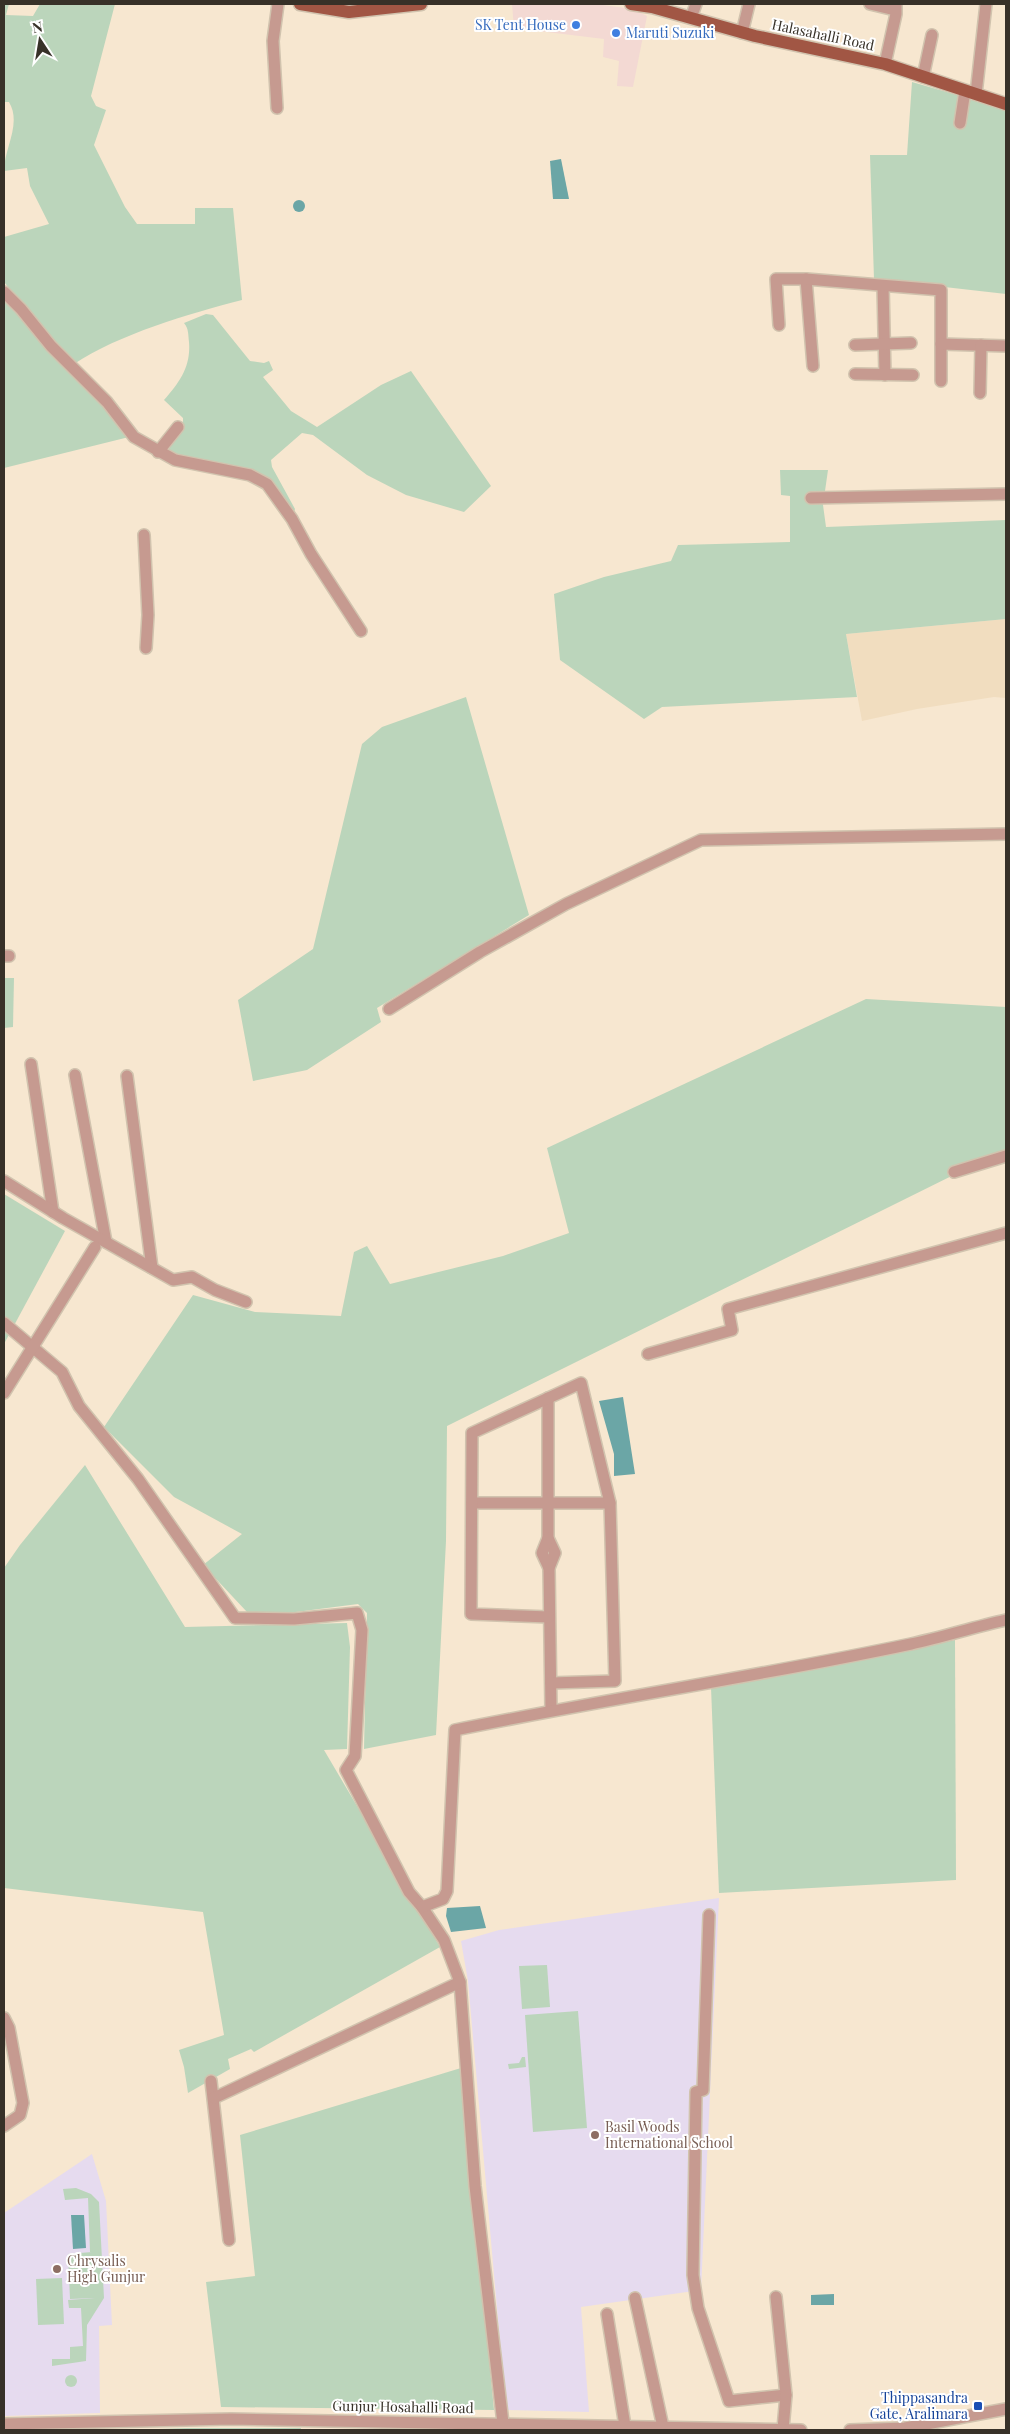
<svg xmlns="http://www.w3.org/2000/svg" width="1010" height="2434" font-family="'Playfair Display',serif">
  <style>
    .commercial { fill: #f3d9d3 }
    .built { fill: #f1ddbf }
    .education { fill: #e6dbef }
    .green { fill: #bbd5bb }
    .water { fill: #6ba6a6 }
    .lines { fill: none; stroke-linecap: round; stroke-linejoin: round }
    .minor-casing { stroke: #d1c3ae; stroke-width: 14 }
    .major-casing { stroke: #d1c3ae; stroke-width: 15 }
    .minor { stroke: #c69a90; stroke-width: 11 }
    .major { stroke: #a15644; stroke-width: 12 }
    .shop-dot { fill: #3f7fe0; stroke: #fff; stroke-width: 2 }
    .education-dot { fill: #8d6e63; stroke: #fff; stroke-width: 2 }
    .transit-dot { fill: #1a4fb4; stroke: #fff; stroke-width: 2 }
    .labels { text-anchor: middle; stroke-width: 4; stroke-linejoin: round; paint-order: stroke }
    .shop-label { font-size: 14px; fill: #366cbe; stroke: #fff; text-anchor: end }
    .street-label { font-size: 14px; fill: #373128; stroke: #fff }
    .education-label { font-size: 14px; fill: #785e54; stroke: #fff; text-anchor: start }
    .transit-label { font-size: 14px; fill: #164399; stroke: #fff; text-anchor: end }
  </style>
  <rect width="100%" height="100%" fill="#f7e7d0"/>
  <path class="commercial" d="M512,4H595L633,9L647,16L633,87L617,86L619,61L603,57L604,39L514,28Z"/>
  <path class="built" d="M1006,619V698L994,697L917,709L862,721L846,634Z"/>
  <g class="education">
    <path d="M719,1898L701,2290L581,2307L589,2412L506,2410L468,1981L461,1941L499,1930Z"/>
    <path d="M92,2154L106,2201L112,2325L99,2326L100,2413L4,2416V2213Z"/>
  </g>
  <g class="green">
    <path d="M4,4H9L6,15L33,16L40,4H115L91,96L96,106L106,110L94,145L125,207L137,224H195V208H233L242,300C191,313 117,335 74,364L4,282V237L49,224L30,186L27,168L4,171C4,148 22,124 9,102H4Z"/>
    <path d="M912,82L1006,109V294L874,279L870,155H907Z"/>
    <path d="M4,297L21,313L45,346L104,406L129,437L4,468Z"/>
    <path d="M206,314L213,315L250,361L264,363L269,361L273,370L263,377L291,411L317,427L381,385L411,371L491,486L464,512L406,495L367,475L313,435L302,433L271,460L272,467L295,509L293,515L273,490L214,464L164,452L183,429V418L164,400C180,382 191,366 189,342C188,335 189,329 184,323Z"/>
    <path d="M780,470H828L823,505L826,527L1006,520V619L846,634L857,697L662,707L644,719L560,660L554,594L604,577L671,561L678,545L790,542V496L781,495Z"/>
    <path d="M466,697L529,915L377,1008L381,1022L307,1070L253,1081L238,1000L313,949L362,744L382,727Z"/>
    <path d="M4,978H14L13,1027L4,1028Z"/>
    <path d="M866,999L1006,1007V1149L447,1426L446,1541L436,1735L364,1749L367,1613L358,1604L288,1613L247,1612L203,1565L242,1534L174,1497L104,1427L193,1295L255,1312L341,1316L354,1252L367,1246L390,1284L503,1256L569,1233L547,1148Z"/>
    <path d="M4,1194L65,1231L4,1344Z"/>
    <path d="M85,1465L185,1627L347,1623L350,1647L347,1749L324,1750L440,1947L254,2052L251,2049L228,2059L230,2069L188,2093L184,2067L179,2050L224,2035L203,1912L4,1888V1568L20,1545Z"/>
    <path d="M955,1640L956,1880L719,1893L711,1687Z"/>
    <path d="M547,1965L550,2007L522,2009L519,1966Z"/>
    <path d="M578,2011L587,2128L533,2132L525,2015Z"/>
    <path d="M522,2057H525L526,2067L509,2069L508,2064L519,2063Z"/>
    <path d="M461,2068L494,2410L221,2407L206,2282L255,2276L240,2135Z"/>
    <path d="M76,2188L91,2194L99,2202L104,2298L87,2325L86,2361L52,2366V2359H70V2347L83,2346L81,2308H69L68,2300L95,2298L70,2299L68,2254L92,2252H90L88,2198L65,2200L63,2189Z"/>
    <path d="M62,2278L64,2324L38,2325L36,2279Z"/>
    <circle cx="71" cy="2381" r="6"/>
    <path d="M187,2428H301V2430H130Z"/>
  </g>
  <g class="water">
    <path d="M561,159L569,199H553L550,161Z"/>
    <circle cx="299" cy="206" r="6"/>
    <path d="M623,1397L635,1474L614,1476V1454L599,1401Z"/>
    <path d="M480,1906L486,1928L451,1932L446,1916L447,1908Z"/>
    <path d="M71,2215H84L86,2248L73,2249Z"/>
    <path d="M834,2294V2305H811V2295Z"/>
  </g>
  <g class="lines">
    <defs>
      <g id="minor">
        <path d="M870,4L895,10"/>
        <path d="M691,18L696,4"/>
        <path d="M742,33L749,4"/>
        <path d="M885,64L896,14V4"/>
        <path d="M923,77L932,35"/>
        <path d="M976,94L986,4"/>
        <path d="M277,108L273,41L278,4"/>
        <path d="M960,123L965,91"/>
        <path d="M806,279L813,366"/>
        <path d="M883,286L885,375"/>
        <path d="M4,292L21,309L51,346L107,402L134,437L175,460L250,475L267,484L292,519L311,554L361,631"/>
        <path d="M779,325L776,279H806L941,290V381"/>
        <path d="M941,344L1006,346"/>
        <path d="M855,345L911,343"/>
        <path d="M855,374L913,375"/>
        <path d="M980,393L981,345"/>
        <path d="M158,452L178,427"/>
        <path d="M811,498L1006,494"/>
        <path d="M144,535L148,615L146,648"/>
        <path d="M4,956H9"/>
        <path d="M389,1009L480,952L566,904L701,840L1006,834"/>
        <path d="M31,1064L53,1212"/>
        <path d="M75,1075L106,1242"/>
        <path d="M127,1076L152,1268"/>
        <path d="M954,1172L1006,1156"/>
        <path d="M4,1181L63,1218L173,1280L192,1277L215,1290L246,1302"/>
        <path d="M4,1323L62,1372L79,1406L138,1479L235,1618L294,1619L357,1613L362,1630L355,1756L346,1770L409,1892L422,1907L444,1940L460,1982L475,2186L503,2423"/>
        <path d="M648,1354L732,1330L728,1309L1006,1233"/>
        <path d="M4,1393L95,1247"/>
        <path d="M548,1398V1538L555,1553L549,1568L551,1710"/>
        <path d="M472,1503H610"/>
        <path d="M548,1538L542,1553L549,1568"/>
        <path d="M549,1617L471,1614L472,1433L581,1383L610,1503L615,1681L551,1683"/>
        <path d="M422,1907L443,1899L447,1891L455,1730C606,1699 760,1676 911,1644C943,1637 974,1627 1006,1620"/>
        <path d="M709,1915L703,2090L696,2092L693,2275L698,2308L729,2401L786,2395"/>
        <path d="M4,2018L9,2028L23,2103L20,2115L4,2126"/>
        <path d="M211,2081L229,2240"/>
        <path d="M214,2098L460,1982"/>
        <path d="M776,2297L786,2395L783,2429"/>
        <path d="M635,2298L663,2427"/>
        <path d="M607,2314L625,2426"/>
        <path d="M4,2424L231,2419L801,2430"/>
        <path d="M850,2430L905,2428L1006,2409"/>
      </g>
      <g id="major">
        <path d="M300,4L349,12L421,4"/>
        <path d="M631,4L652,7L755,36L885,64L1006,104"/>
      </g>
    </defs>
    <use href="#minor" class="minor-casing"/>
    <use href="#major" class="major-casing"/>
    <use href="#minor" class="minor"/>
    <use href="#major" class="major"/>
  </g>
  <g class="shop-dot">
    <circle cx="576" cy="25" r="5"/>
    <circle cx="616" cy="33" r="5"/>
  </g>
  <g class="education-dot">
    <circle cx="595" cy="2135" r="5"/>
    <circle cx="57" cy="2269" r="5"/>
  </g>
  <rect class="transit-dot" x="973" y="2401" width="10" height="10" rx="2.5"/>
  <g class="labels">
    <g class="shop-label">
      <text x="566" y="30">SK Tent House</text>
      <text x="626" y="38" text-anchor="start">Maruti Suzuki</text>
    </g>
    <g class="street-label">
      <text transform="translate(823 35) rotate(12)" y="5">Halasahalli Road</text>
      <text transform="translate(403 2407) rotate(1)" y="5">Gunjur Hosahalli Road</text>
    </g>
    <g class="education-label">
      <text x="605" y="2132">Basil Woods<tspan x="605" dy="16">International School</tspan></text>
      <text x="67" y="2266">Chrysalis<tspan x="67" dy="16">High Gunjur</tspan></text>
    </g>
    <g class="transit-label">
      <text x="968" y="2403">Thippasandra<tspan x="968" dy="16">Gate, Aralimara</tspan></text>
    </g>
  </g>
  <rect width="1010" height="2434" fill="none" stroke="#373128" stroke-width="10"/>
  <g transform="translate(40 40) rotate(348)" stroke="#ffffff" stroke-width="4" paint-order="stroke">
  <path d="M0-4L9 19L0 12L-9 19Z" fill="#373128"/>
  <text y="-8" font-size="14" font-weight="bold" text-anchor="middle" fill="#373128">N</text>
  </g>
</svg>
